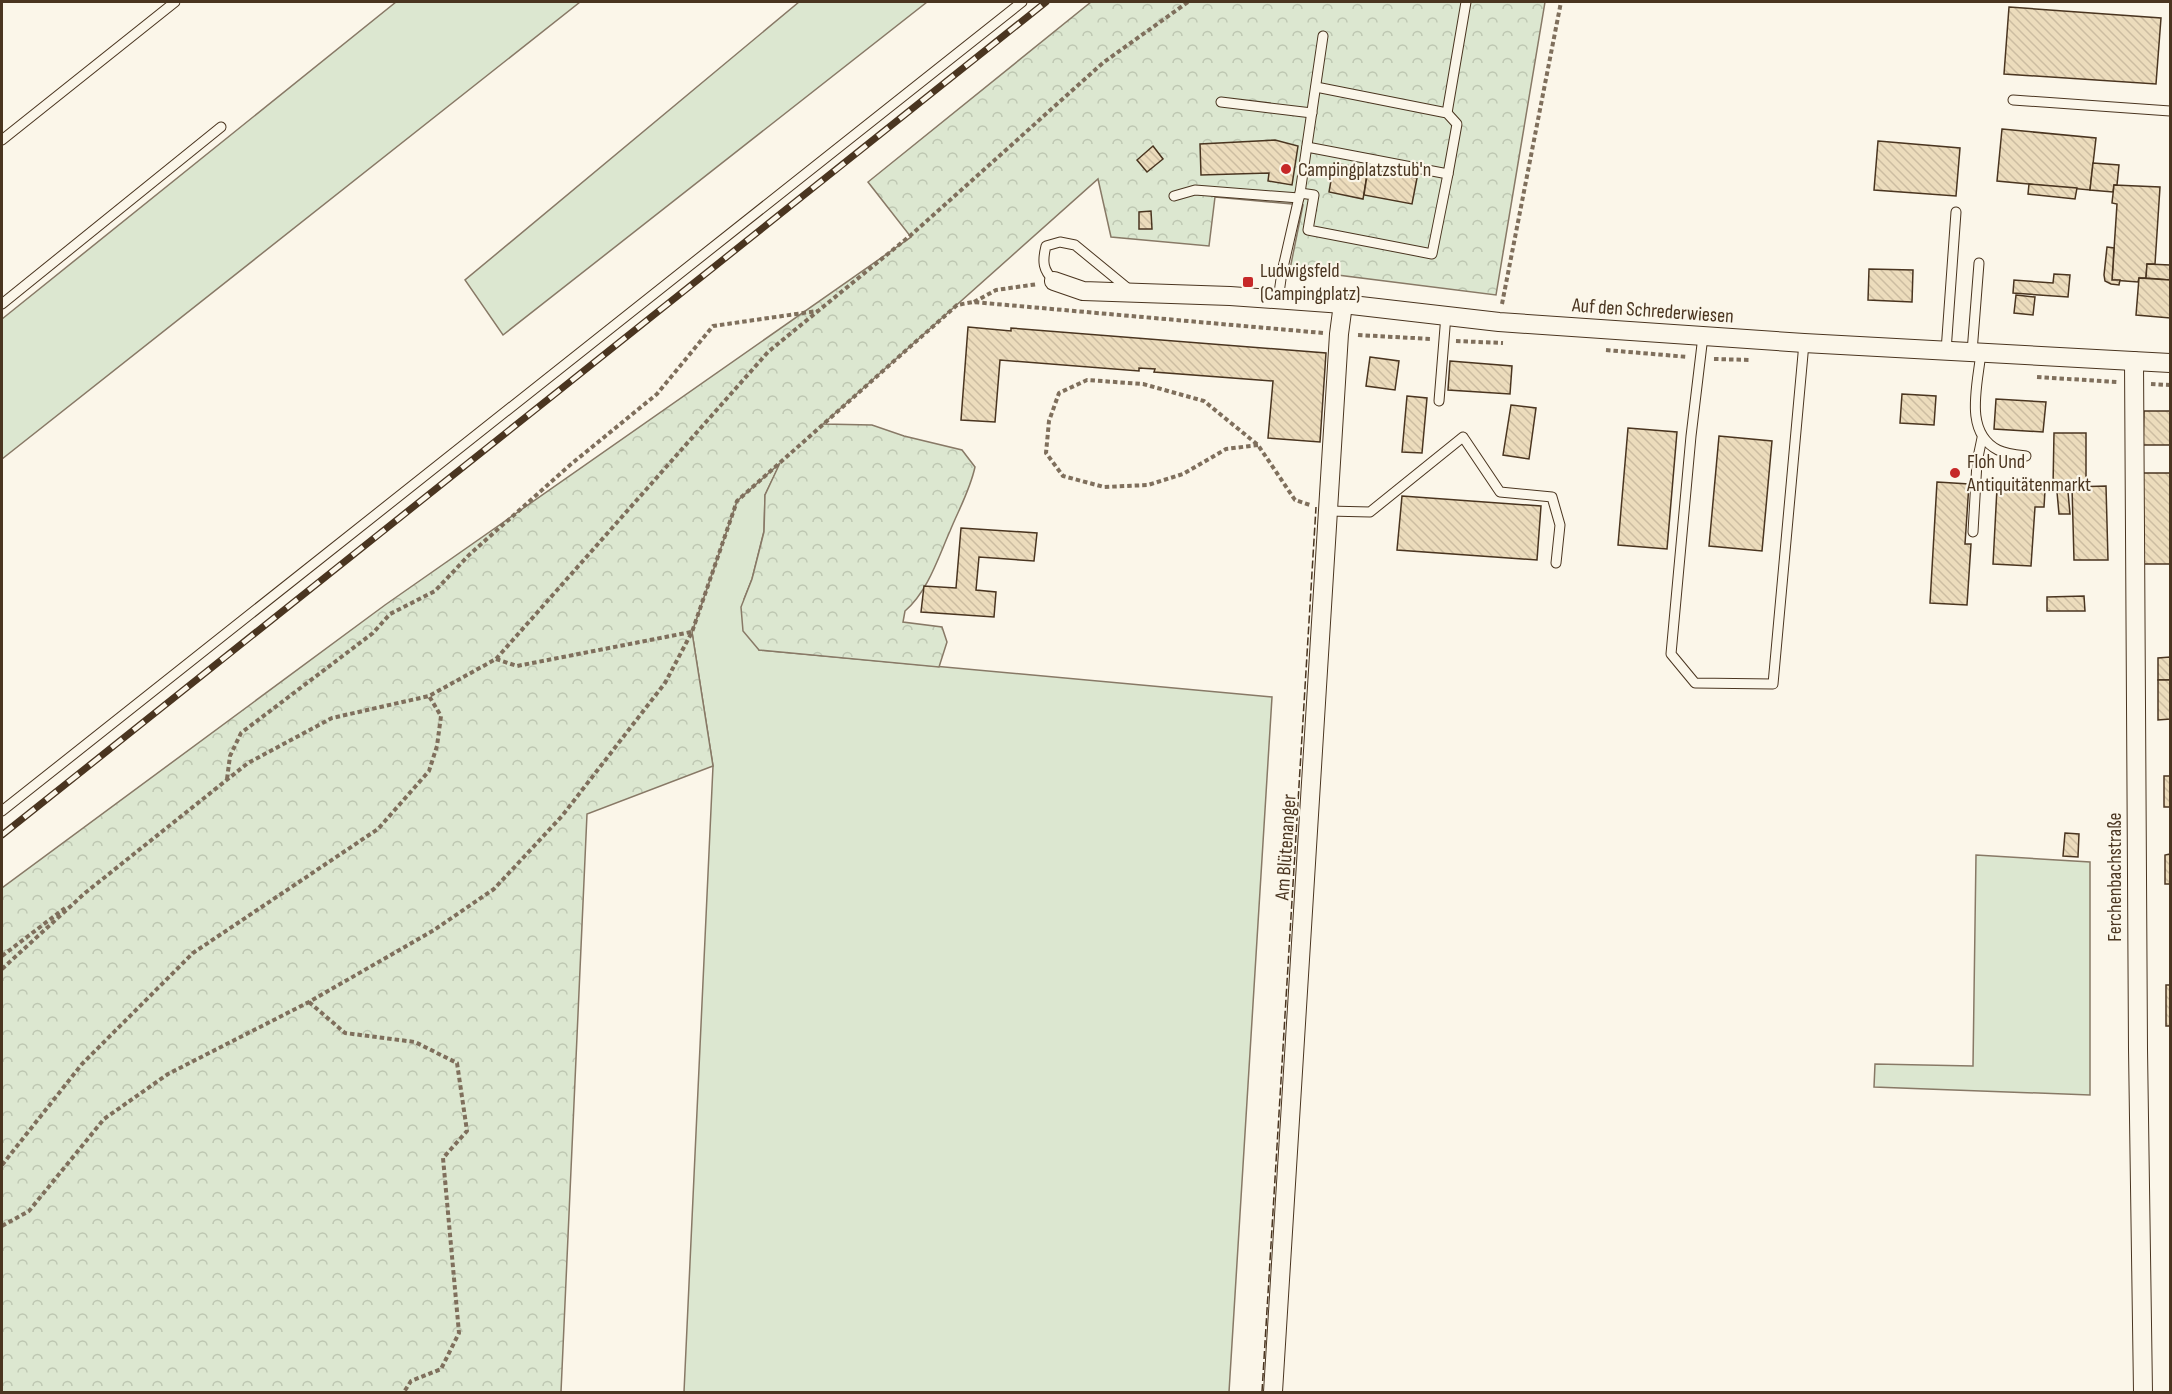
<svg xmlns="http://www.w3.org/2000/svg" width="2172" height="1394" font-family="'Sofia Sans Condensed',sans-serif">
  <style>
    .grass { fill: #dce7d0; stroke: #887966; stroke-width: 1.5 }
    .forest { fill: url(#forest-crowns); stroke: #887966; stroke-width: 1.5 }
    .building { fill: url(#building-back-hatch); stroke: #4a3520; stroke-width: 1.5 }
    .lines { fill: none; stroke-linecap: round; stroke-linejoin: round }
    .lane-casing { stroke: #4a3520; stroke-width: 11 }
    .street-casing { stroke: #4a3520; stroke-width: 20 }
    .path { stroke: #7f6f5c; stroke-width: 4; stroke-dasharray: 4.5 3; stroke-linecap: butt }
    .lane { stroke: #fbf6e9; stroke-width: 9 }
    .street { stroke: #fbf6e9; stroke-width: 18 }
    .rail-casing { stroke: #4a3520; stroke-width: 7 }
    .rail { stroke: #fbf6e9; stroke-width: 4.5; stroke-dasharray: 14; stroke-linecap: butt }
    .fence { stroke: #4a3520; stroke-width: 1.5; stroke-dasharray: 8 3; stroke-linecap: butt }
    .poi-dot { fill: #c62828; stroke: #fbf6e9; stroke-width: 2 }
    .labels { text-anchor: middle; stroke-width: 4.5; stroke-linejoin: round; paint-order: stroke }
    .poi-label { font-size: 20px; fill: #4a3520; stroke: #fbf6e9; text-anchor: start }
    .street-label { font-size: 20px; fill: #4a3520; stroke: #fbf6e9 }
  </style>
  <defs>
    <pattern id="forest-crowns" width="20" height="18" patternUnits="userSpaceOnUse" patternTransform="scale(1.5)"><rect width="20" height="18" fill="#dce7d0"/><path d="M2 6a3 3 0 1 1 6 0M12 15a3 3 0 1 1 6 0" fill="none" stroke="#bec7b2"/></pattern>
    <pattern id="building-back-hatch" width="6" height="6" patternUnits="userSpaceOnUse" patternTransform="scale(1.5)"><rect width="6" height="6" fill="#ecdcbc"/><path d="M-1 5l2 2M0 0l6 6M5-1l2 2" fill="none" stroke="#ccbda1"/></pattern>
  </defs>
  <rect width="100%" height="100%" fill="#fbf6e9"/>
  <g class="grass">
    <path d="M396,2H580L2,459V319Z"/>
    <path d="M799,2H927L503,335L465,280Z"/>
    <path d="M781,462L765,495L764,531L752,579L744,599L759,650L1272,697L1229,1392H684L713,766L692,632L737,501Z"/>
    <path d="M1976,855L2090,862V1095L1874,1087L1875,1064L1973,1066Z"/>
  </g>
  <path class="forest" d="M1091,2H1545L1496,295L1290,269L1303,205L1215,197L1209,246L1111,237L1098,179L823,424L872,425L904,436L962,450L975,467C970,490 959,509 950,531C938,558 928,591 905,611L903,622L942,627L947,642L939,667L759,650L743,631L741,607L752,579L764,532L765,495L780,463L737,501L692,632L713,766L587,814L561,1392H2V888L385,605L911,237L868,182Z"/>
  <g class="building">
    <path d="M2009,7L2161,18L2156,84L2004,74Z"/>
    <path d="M2002,129L2096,138L2090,190L1997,181Z"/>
    <path d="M1275,140L1298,146L1292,185L1268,181L1269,173L1201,175L1200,144Z"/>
    <path d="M1878,141L1960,148L1956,196L1874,190Z"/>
    <path d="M1153,146L1163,159L1147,172L1137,160Z"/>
    <path d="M1334,163L1368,169L1363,199L1329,192Z"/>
    <path d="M2093,163L2119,165L2117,185H2114L2113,192L2090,190Z"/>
    <path d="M1368,169L1417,178L1412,204L1364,195Z"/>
    <path d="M2029,184L2077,188L2075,199L2028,194Z"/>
    <path d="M2114,185L2160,187L2155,264H2147L2146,278H2139L2138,282L2112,280L2117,204L2112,203Z"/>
    <path d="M1151,211L1152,229H1139V212Z"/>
    <path d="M2107,247L2114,248L2112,280H2120L2119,285L2111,284L2105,281L2104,275Z"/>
    <path d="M2147,264L2170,265V280L2146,278Z"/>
    <path d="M1869,269L1913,270L1912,302L1868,300Z"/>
    <path d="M2054,274L2070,275L2068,297L2013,293L2014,280L2053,283Z"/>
    <path d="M2139,278L2170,280V318L2136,315Z"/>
    <path d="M2016,295L2035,297L2033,315L2014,313Z"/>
    <path d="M968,327L1011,331V328L1326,353L1320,442L1268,438L1273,381L1154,372L1155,369L1139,368V371L1000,360L995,422L961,420Z"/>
    <path d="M1370,357L1399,361L1395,390L1366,386Z"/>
    <path d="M1450,361L1512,366L1510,394L1448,390Z"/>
    <path d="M1902,394L1936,396L1934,425L1900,423Z"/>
    <path d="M1407,396L1427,398L1422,453L1402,452Z"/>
    <path d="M1996,399L2046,402L2043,432L1994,429Z"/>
    <path d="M1511,405L1536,408L1529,459L1503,455Z"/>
    <path d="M2144,411H2170V445H2143Z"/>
    <path d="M1628,428L1677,432L1667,549L1618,545Z"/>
    <path d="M2054,433H2086V487L2053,486Z"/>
    <path d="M1719,436L1772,441L1762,551L1709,546Z"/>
    <rect x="2141" y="473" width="29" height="91"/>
    <path d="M1937,482L1969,484L1965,544H1971L1967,605L1930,603Z"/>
    <path d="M2106,486L2108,560H2074L2072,487Z"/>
    <path d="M1997,488L2045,490L2044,507H2035L2031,566L1993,564Z"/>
    <path d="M2057,492H2068L2070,514H2059Z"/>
    <path d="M1402,496L1541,506L1537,560L1397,550Z"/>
    <path d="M961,528L1037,533L1034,561L979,557L976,590L996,592L994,617L921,612L924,586L956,588Z"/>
    <path d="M2084,596L2085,611H2047V597Z"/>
    <path d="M2170,657V680H2158V658Z"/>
    <path d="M2158,680H2170V719L2158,720Z"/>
    <rect x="2164" y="776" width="6" height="31"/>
    <path d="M2065,833L2079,834L2078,857L2063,856Z"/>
    <path d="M2170,854V884H2165V855Z"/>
    <rect x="2166" y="985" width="4" height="41"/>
  </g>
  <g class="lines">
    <defs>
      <g id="lane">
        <path d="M2013,100L2170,111"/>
        <path d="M1221,102L1312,113"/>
        <path d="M1447,113L1466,2"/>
        <path d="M2,140L175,2"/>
        <path d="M1307,147L1448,174L1457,124L1447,113L1316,87"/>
        <path d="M1300,193L1314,195L1308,230L1432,254L1448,174"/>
        <path d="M1174,196L1195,190L1299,198"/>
        <path d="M1054,281C1043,270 1042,262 1046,246L1060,242L1075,245L1131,291"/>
        <path d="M1278,300L1282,272L1300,193L1323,36"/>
        <path d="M2,304L221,127"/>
        <path d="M1703,336L1691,436L1671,654L1695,683L1773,684L1804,343"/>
        <path d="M1946,351L1956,212"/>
        <path d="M1972,352L1979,263"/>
        <path d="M1981,352C1978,384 1963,432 1998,450C2006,454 2017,455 2026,456"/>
        <path d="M1439,401L1446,315"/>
        <path d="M1328,511L1370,512L1463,437L1500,492L1552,497L1560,525L1556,563"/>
        <path d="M1973,532L1977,462L1982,438"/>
        <path d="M2,811L1022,2"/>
      </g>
      <g id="street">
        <path d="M1054,281L1083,291L1230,296L1343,304L1499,322L1804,343L2170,363"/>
        <path d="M2134,361L2138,1049L2143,1392"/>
        <path d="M1273,1392L1339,334L1343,304"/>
      </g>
    </defs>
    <use href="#lane" class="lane-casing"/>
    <use href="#street" class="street-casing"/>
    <g class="path">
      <path d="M974,302L996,290L1038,284"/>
      <path d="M1502,304L1561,2"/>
      <path d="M1358,335L1431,339"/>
      <path d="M1456,341L1503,343"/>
      <path d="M1606,350L1688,357"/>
      <path d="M1714,359L1751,360"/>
      <path d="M2037,377L2117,382"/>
      <path d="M2151,384L2170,385"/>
      <path d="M1258,445L1226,449L1183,474L1148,485L1104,487L1063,476L1046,453L1049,421L1059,393L1087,380L1143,384L1204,401L1258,445L1295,500L1310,505"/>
      <path d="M496,659L517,666L691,632"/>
      <path d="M227,779L230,756L241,733L373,633L390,614L435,591L469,555L570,465L657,394L713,326L817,311"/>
      <path d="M2,956L65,908"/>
      <path d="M2,969L85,893L248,763L332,718L429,696L496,659L768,352L911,235L1104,62L1188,2"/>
      <path d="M309,1002L345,1033L415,1042L457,1063L467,1131L443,1158L459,1333L441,1369L411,1381L404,1392"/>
      <path d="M2,1165L82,1064L193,953L378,829L429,771L437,746L441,716L429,696"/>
      <path d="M2,1226L29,1211L104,1119L168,1074L309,1002L434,930L494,889L562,816L665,683L692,632L737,501L957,305L973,302L1323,333"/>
    </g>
    <use href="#lane" class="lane"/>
    <use href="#street" class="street"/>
    <defs>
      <path id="rail" d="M2,835L1046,2"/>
    </defs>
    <use href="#rail" class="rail-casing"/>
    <use href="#rail" class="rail"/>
    <path class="fence" d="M1262,1392L1316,507"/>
  </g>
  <g class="poi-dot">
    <circle cx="1286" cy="169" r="6"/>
    <rect x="1242" y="276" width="12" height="12" rx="3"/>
    <circle cx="1955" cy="473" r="6"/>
  </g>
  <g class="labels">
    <g class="poi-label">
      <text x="1298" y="176">Campingplatzstub'n</text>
      <text x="1260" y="277">Ludwigsfeld<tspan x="1260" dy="23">(Campingplatz)</tspan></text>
      <text x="1967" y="468">Floh Und<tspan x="1967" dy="23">Antiquitätenmarkt</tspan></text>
    </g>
    <g class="street-label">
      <text transform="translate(1653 310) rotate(4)" y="7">Auf den Schrederwiesen</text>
      <text transform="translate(1285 847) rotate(-86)" y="7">Am Blütenanger</text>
      <text transform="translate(2114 877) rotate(-90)" y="7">Ferchenbachstraße</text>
    </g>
  </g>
  <rect width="2172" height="1394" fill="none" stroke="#4a3520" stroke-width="6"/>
</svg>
